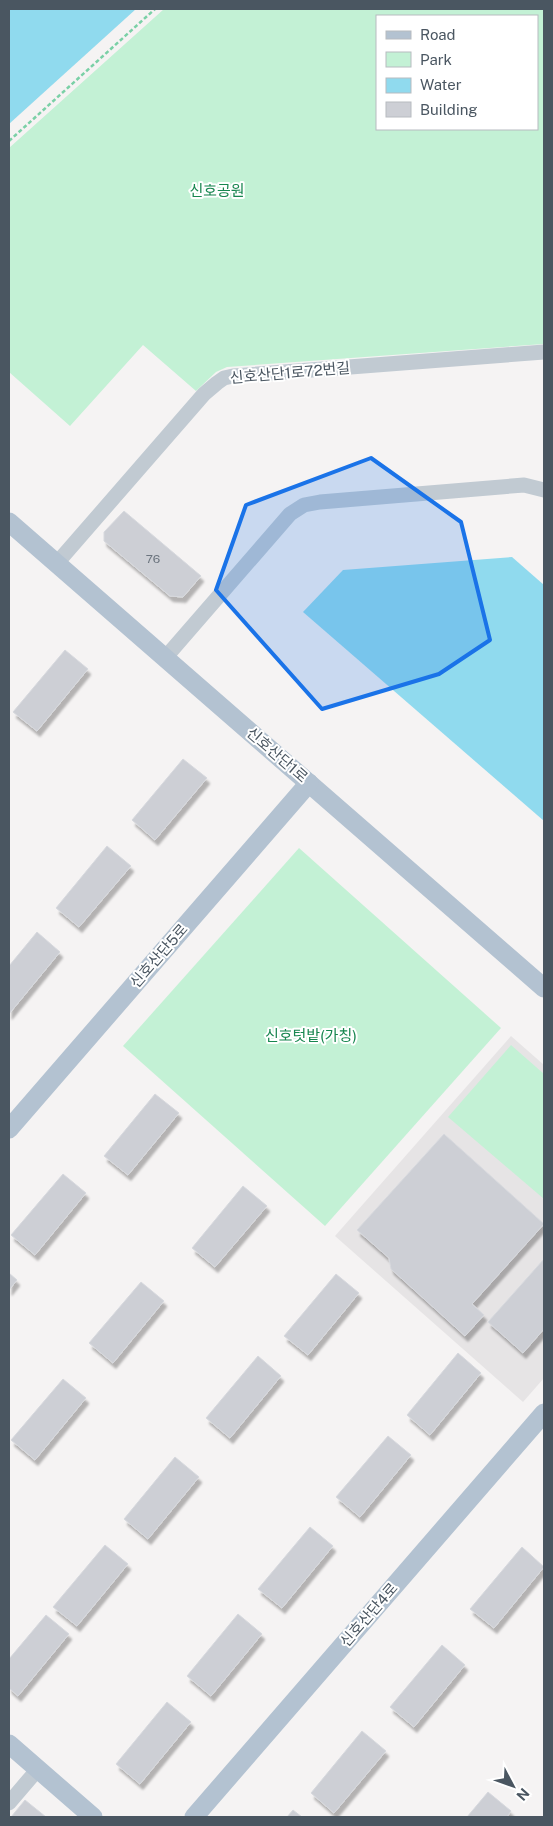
<svg xmlns="http://www.w3.org/2000/svg" width="553" height="1826" font-family="'Public Sans','Noto Sans KR',sans-serif">
  <style>
    .education { fill: #e6e4e5 }
    .green { fill: #c3f1d5; fill-rule: evenodd }
    .water { fill: #90daee }
    .building { fill: #cdcfd5; stroke: #d7d9de; filter: url(#shadow) }
    .lines { fill: none; stroke-linecap: round; stroke-linejoin: round }
    .path { stroke: #7ad0a6; stroke-width: 2.5; stroke-dasharray: 4 2.5; stroke-linecap: butt }
    .minor { stroke: #c1cad2; stroke-width: 15 }
    .major { stroke: #b3c2d1; stroke-width: 19 }
    .marked { fill: #1a73e8; fill-opacity: 0.2; stroke: #1a73e8; stroke-width: 4; stroke-linejoin: round }
    .labels { text-anchor: middle; stroke-width: 4; stroke-linejoin: round; paint-order: stroke }
    .number-label { font-size: 12px; fill: #6b747e }
    .park-label { font-size: 15px; fill: #17864f; stroke: #fff }
    .street-label { font-size: 15px; fill: #4a5661; stroke: #fff }
  </style>
  <defs>
    <filter id="shadow"><feDropShadow dx="3" dy="5.5" stdDeviation="1" flood-color="#0004"/></filter>
  </defs>
  <rect width="100%" height="100%" fill="#f5f3f3"/>
  <path class="education" d="M511,1036L544,1065V1378L523,1402L335,1236Z"/>
  <g class="green">
    <path d="M164,9H544V344L227,367L216,372L196,391L143,345L70,426L9,372V148ZM377,16H537V129H377Z"/>
    <path d="M299,848L501,1028L325,1226L123,1046Z"/>
    <path d="M511,1045L544,1074V1199L448,1117Z"/>
  </g>
  <g class="water">
    <path d="M9,9H136L9,124Z"/>
    <path d="M512,557L544,585V821L303,612L343,570Z"/>
  </g>
  <g class="building">
    <path d="M124,511L201,576L183,597L170,596L104,541V532Z"/>
    <path d="M65,650L88,669L37,731L13,712Z"/>
    <path d="M183,759L207,778L155,840L132,820Z"/>
    <path d="M107,846L131,866L79,927L56,908Z"/>
    <path d="M37,932L60,952L9,1014V966Z"/>
    <path d="M155,1094L179,1113L128,1175L104,1156Z"/>
    <path d="M444,1134L544,1224L472,1304L484,1315L465,1336L391,1269L389,1258L357,1230Z"/>
    <path d="M63,1174L86,1193L35,1255L11,1235Z"/>
    <path d="M243,1186L267,1206L215,1267L192,1248Z"/>
    <path d="M544,1259V1329L523,1353L488,1322Z"/>
    <path d="M9,1273L17,1280L9,1290Z"/>
    <path d="M336,1274L359,1293L308,1355L284,1336Z"/>
    <path d="M141,1282L164,1301L113,1363L89,1343Z"/>
    <path d="M458,1353L481,1373L430,1435L407,1415Z"/>
    <path d="M258,1356L281,1376L230,1438L206,1418Z"/>
    <path d="M63,1379L86,1398L35,1460L11,1440Z"/>
    <path d="M388,1436L411,1455L360,1517L336,1497Z"/>
    <path d="M175,1457L199,1477L148,1539L124,1519Z"/>
    <path d="M310,1527L333,1546L282,1608L258,1589Z"/>
    <path d="M105,1545L128,1564L77,1626L53,1607Z"/>
    <path d="M522,1547L544,1567L494,1628L470,1609Z"/>
    <path d="M238,1614L262,1634L211,1696L187,1676Z"/>
    <path d="M46,1615L69,1634L18,1696L9,1688V1659Z"/>
    <path d="M442,1645L465,1665L414,1727L390,1707Z"/>
    <path d="M167,1702L191,1722L140,1784L116,1764Z"/>
    <path d="M362,1731L386,1751L334,1813L311,1793Z"/>
    <path d="M488,1792L511,1811L507,1817H467Z"/>
    <path d="M25,1800L46,1817H11Z"/>
    <path d="M293,1810L302,1817H287Z"/>
  </g>
  <g class="lines">
    <path class="path" d="M9,141L155,9"/>
    <g class="minor">
      <path d="M57,563L204,394L217,383L224,378L233,376L544,352"/>
      <path d="M165,658L290,514L304,505L320,502L524,485L544,490"/>
      <path d="M9,1803L38,1769"/>
    </g>
    <g class="major">
      <path d="M9,522L544,988"/>
      <path d="M9,1129L309,783"/>
      <path d="M9,1744L93,1817"/>
      <path d="M194,1817L544,1413"/>
    </g>
  </g>
  <path class="marked" d="M371,458L461,522L490,640L439,674L322,709L216,590L246,505Z"/>
  <g class="labels">
    <g class="number-label">
      <text x="153" y="563">76</text>
    </g>
    <g class="park-label">
      <text x="217" y="196">신호공원</text>
      <text x="311" y="1041">신호텃밭(가칭)</text>
    </g>
    <g class="street-label">
      <text transform="translate(290 373) rotate(-5)" y="5">신호산단1로72번길</text>
      <text transform="translate(277 755) rotate(41)" y="5">신호산단1로</text>
      <text transform="translate(159 956) rotate(-49)" y="5">신호산단5로</text>
      <text transform="translate(369 1615) rotate(-49)" y="5">신호산단4로</text>
    </g>
  </g>
  <rect width="553" height="1826" fill="none" stroke="#4a5661" stroke-width="20"/>
  <rect x="376" y="15" width="162" height="115" fill="#ffffff" stroke="#b7bbc0"/>
  <rect x="386" y="31" width="25" height="8" fill="#b3c2d1" stroke="#b7bbc0"/>
  <text x="420" y="40" font-size="15" fill="#4a5661">Road</text>
  <rect x="386" y="52" width="25" height="15" fill="#c3f1d5" stroke="#b7bbc0"/>
  <text x="420" y="65" font-size="15" fill="#4a5661">Park</text>
  <rect x="386" y="78" width="25" height="15" fill="#90daee" stroke="#b7bbc0"/>
  <text x="420" y="90" font-size="15" fill="#4a5661">Water</text>
  <rect x="386" y="102" width="25" height="15" fill="#cdcfd5" stroke="#b7bbc0"/>
  <text x="420" y="115" font-size="15" fill="#4a5661">Building</text>
  <g transform="translate(513 1786) rotate(131)" stroke="#ffffff" stroke-width="4" paint-order="stroke">
  <path d="M0-4L9 19L0 12L-9 19Z" fill="#4a5661"/>
  <text y="-8" font-size="14" font-weight="bold" text-anchor="middle" fill="#4a5661">N</text>
  </g>
</svg>
